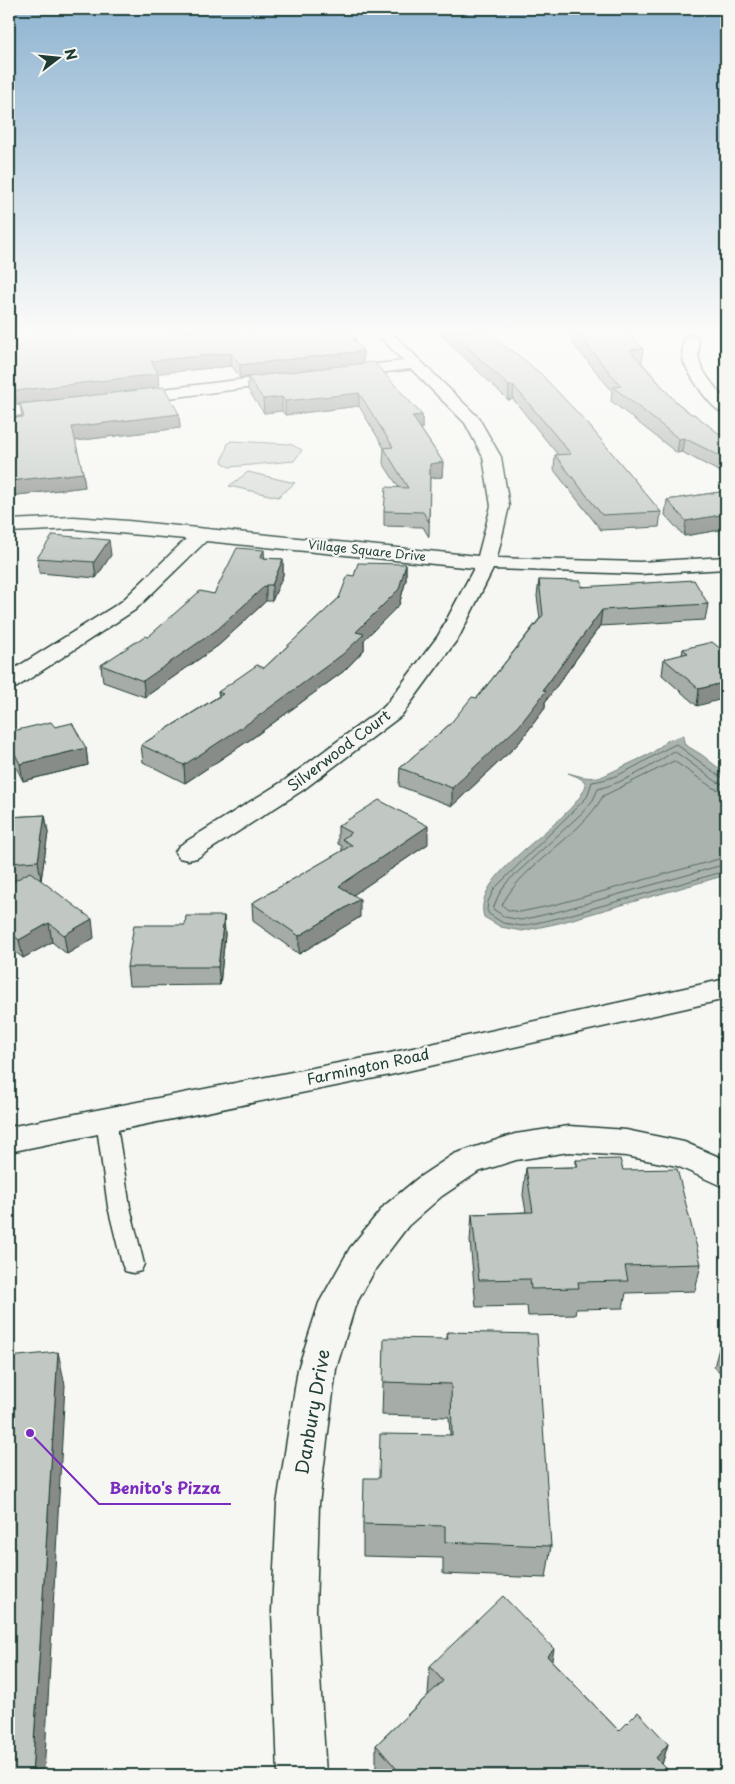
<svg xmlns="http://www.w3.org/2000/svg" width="735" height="1784" font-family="'Playpen Sans',sans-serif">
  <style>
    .green { fill: #d6dbd6; stroke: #7a8c85 }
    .water { fill: #aab3ae; stroke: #72847d }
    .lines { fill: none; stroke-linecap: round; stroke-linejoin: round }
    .shore { stroke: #576c65; stroke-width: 1 }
    .lane-casing { stroke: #1f3d34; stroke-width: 3 }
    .street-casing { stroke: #1f3d34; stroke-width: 3 }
    .secondary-casing { stroke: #1f3d34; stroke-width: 3 }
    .lane { fill: #f6f6f2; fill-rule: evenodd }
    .street { fill: #f6f6f2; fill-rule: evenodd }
    .secondary { fill: #f6f6f2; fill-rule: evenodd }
    .wall { fill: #a6aca8; stroke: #1f3d34 }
    .shaded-wall { fill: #878c88; stroke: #1f3d34 }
    .building { fill: #c1c8c3; stroke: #1f3d34 }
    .labels { text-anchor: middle; stroke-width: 4.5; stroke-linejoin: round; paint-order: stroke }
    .far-street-label { font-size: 12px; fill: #1f3d34; stroke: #f6f6f2 }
    .street-label { font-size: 15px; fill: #1f3d34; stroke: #f6f6f2 }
    .near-street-label { font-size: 18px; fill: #1f3d34; stroke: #f6f6f2 }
    .leader { fill: none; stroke: #7b2cbf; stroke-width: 2 }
    .callout-dot { fill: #7b2cbf; stroke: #f6f6f2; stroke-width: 2 }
    .callout-label { font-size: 16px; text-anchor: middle; font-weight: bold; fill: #7b2cbf; stroke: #f6f6f2; stroke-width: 4.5; stroke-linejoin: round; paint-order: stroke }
  </style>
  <rect width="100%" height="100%" fill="#f6f6f2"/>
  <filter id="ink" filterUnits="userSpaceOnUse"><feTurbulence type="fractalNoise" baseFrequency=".02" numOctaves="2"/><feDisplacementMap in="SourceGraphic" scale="10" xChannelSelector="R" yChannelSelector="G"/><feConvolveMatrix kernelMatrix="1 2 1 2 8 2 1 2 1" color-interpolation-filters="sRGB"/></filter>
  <g filter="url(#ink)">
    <g class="green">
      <path d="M231,441L290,444L302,450L294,461L229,467L222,462L228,443Z"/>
      <path d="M248,472L295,483L278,497L229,486Z"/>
    </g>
    <path class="water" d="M684,735V744L702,755L726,774V875L559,923L522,931L501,927L484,917C470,872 573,825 586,785L584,781L578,777L568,773L583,777L599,778L652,753L667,741Z"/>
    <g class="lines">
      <g class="shore">
        <path d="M726,778L719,776L676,744C648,757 624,778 592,782L587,797L494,889L488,902L487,910L489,914L503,923L522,926L558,918L726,871"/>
        <path d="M726,785L717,782L674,751C651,767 625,782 598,789L593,800L583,812L507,882L498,896L493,909L505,917L521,920L556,912L726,864"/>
        <path d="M726,792L713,788L674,761L603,796C579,839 523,863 502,905L508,910L520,912L554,905L726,857"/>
      </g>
      <defs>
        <path id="lane" d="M106,1112L113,1115L116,1120L130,1207L144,1264L141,1271L133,1273L125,1271L122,1264L108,1207L96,1120L99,1115Z"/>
        <g id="street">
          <path d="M374,330H389L478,417L501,457L509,506L497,558L640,562L726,557V569L640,574L493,569L459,637L401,716L303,790L197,858L188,860L179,858L175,852L179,846L285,780L385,706L438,636L474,568L206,541L135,610L17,687L9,689V672L121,602L186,539L74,529L9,532V520L74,517L128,521L478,556L491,506L483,457L465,423L411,369L341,378L335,376L333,373L335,370L341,368L403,361Z"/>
          <path d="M691,335L696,336C701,343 697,352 699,360C701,371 718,391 726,400V414C711,411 691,377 684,363C682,357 682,341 686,336Z"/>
          <path d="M286,374L292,376L294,379L292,382L130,403L124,401L122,398L124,395L130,393Z"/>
          <path d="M58,401L64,403L66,406L64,409L9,417V407Z"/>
          <path d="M569,1126L626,1130L684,1142L726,1160V1188L677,1166L626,1156L569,1152L516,1160L478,1172L442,1196L408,1226L376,1268L355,1306L336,1369L319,1504L316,1611L326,1775H278L272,1611L277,1504L298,1369L319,1303L350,1248L384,1206L418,1178L454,1154L515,1134Z"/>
        </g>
        <path id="secondary" d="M726,979V999L390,1075L9,1152V1127L390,1053Z"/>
      </defs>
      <use href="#lane" class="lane-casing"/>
      <use href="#street" class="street-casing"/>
      <use href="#secondary" class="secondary-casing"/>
      <use href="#lane" class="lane"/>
      <use href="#street" class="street"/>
      <use href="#secondary" class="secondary"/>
    </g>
    <g class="wall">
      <path d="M9,330L356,339V343L363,351V363L422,415V429H421L443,462L442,477L430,478L429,537L423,527L384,526V511L399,488L383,463L384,448L359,406L285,415L282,411L264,413L248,390V377L240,378L232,366L157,373L159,387L179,414L180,428L75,441L83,473L85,487L9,496V418L22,417L20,404H17L9,381Z"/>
      <path d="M436,330H487L661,512L659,527L601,530L554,470L555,455H558L513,399L508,400Z"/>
      <path d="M573,330L643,349L642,362H641L674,400L691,414L726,439V475L682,452L677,453L611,401L612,391L572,342Z"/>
      <path d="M726,491V529L684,536L665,515L667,500Z"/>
      <path d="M111,555L96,578L40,573L37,558Z"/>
      <path d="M264,558L283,559V575L272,601H266L219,645L145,697L103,682L101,665L148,637L214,594Z"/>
      <path d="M406,564V580L399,605L364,640V650L344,671L254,737L185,783L143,762L141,745L219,696L218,692L264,668L339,598L354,576Z"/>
      <path d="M539,580L708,604L705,620L600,626L545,702V708L518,744L452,806L399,786L400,768L450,724L477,698L540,618L537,596Z"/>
      <path d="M683,649L726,653L697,706L662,675L664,659L682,655Z"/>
      <path d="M55,727L86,748L88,765L23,781L9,753V732Z"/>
      <path d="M45,815L48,833L41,880H40L94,938L67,954L52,942L23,958L9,947V884L14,881H9V817Z"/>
      <path d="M338,826L428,844L353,895L360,917L299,954L253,921L252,903L342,851V846L338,844Z"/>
      <path d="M224,916L225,935L220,985L129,986L127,967L185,925Z"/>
      <path d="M576,1160L623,1170L701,1264L695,1291L626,1293L623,1308L576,1309L575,1315L528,1316L527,1306L476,1307L470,1241L472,1214L526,1212L523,1195L526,1168L576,1167Z"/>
      <path d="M726,1330V1377L714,1367L723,1333Z"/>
      <path d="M447,1332L551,1546L546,1578L443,1574V1558L363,1556V1524L379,1478L450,1435L449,1417L382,1415L383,1382L447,1339Z"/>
      <path d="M552,1661L619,1731L668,1744L662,1764L673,1775H376V1745L428,1695L430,1666Z"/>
    </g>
    <g class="shaded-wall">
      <path d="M363,351V364L240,378V365Z"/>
      <path d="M231,353L232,366L152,374L151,361Z"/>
      <path d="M158,374L159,388L17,404L15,391Z"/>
      <path d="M509,386H514L513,399L508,400Z"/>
      <path d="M359,393V406L285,415V401Z"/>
      <path d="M282,397V411L264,413L263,399Z"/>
      <path d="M179,414L180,428L74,441L72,427Z"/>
      <path d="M422,415V429L412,430V416Z"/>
      <path d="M684,438L682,452L677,453L679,439Z"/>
      <path d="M443,462L442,477L430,478V464Z"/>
      <path d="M83,473L85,487L9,496V481Z"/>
      <path d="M726,514V529L684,536L686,521Z"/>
      <path d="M109,540L111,555L96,578L94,562Z"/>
      <path d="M264,550L265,565L260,558Z"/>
      <path d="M283,559V575L272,601V585Z"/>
      <path d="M406,564V580L399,605L364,640V650L344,671L254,737L185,783L184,765L356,632Z"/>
      <path d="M266,585V601L219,645L145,697L143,681Z"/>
      <path d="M602,610L600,626L545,702V708L518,744L452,806V788L543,690Z"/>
      <path d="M9,613H10L12,629L9,630Z"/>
      <path d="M726,682V698L697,706L699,689Z"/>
      <path d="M86,748L88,765L23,781L20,764Z"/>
      <path d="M45,815L48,833L41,880L38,861Z"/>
      <path d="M428,826V844L340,904L339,886Z"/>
      <path d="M360,899V917L299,954V936Z"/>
      <path d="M224,916L225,935L220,985L218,967Z"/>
      <path d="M92,919L94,938L67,954L64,935Z"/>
      <path d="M49,923L52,942L23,958L19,940Z"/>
      <path d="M58,1352L65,1385L44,1775H32Z"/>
      <path d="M554,1649L547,1688V1656Z"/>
      <path d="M668,1744L659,1775L656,1758Z"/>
    </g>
    <g class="building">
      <path d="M9,330H349L356,339H353L363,351L240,365L231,353L151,361L158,374L15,391L9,374Z"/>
      <path d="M449,330H487L509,350H512L541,374L587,423L661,512L602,515L555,455L571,454L514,386H509Z"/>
      <path d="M574,330H627L643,349L630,350L674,400L691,414H694L726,439V459L684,438L679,439L613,387L621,386Z"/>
      <path d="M374,362L422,415L412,416L443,462L430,464L429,522L423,512L384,511L386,487L408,488L384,448L393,447L359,393L285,401L282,397L263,399L248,377Z"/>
      <path d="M164,387L179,414L72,427L83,473L9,481V418L24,417L20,404Z"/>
      <path d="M726,491V514L686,521L667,500Z"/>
      <path d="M53,535L109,540L94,562L37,558Z"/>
      <path d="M237,548L264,550L260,558L283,559L272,585H266L218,629L143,681L101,665L145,636L148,637L200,591L214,594Z"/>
      <path d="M358,563L406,564L399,589L356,632L364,634L343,654L253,720L184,765L141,745L223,694L218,692L257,665L264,668L339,598L348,575L354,576Z"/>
      <path d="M539,580L581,581V587L694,580L708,604L602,610L543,690L546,691L519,726L452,788L400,768L450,724L472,697L477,698L543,615Z"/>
      <path d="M712,642L726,653V682L699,689L664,659L688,653L683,649Z"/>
      <path d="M51,722L55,727L72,723L86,748L20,764L9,742V732Z"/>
      <path d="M379,800L428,826L339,886L360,899L299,936L252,903L352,845L342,839L351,833L338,826Z"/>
      <path d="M45,815L38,861L9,863V817Z"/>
      <path d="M30,872L92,919L64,935L49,923L19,940L9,931V884Z"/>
      <path d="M186,916H224L218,967H127L134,925H185Z"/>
      <path d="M620,1159L623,1170L677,1169L701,1264L625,1266L628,1281L578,1282L579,1288L531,1289L530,1279L479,1280L472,1214L533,1212L526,1168L578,1167L576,1160Z"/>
      <path d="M726,1330V1336L723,1333Z"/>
      <path d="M447,1332L537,1334L551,1546L445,1542V1526L363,1524L364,1478H379L380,1434L452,1435L451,1384L383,1382L384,1338L448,1339Z"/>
      <path d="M58,1352L32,1775H9V1357Z"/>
      <path d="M503,1596L554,1649L547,1656L619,1731L638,1712L668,1744L656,1758L673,1775H402L376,1745L443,1681L430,1666Z"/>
    </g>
  </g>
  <linearGradient id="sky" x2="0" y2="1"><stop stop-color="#8fb4d1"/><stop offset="0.57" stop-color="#fbfbf9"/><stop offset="1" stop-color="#fbfbf9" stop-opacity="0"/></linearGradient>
  <rect width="735" height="580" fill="url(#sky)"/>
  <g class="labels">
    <g class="far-street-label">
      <text transform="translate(367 551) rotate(6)" y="4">Village Square Drive</text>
    </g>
    <g class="street-label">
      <text transform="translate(339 751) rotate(-37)" y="5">Silverwood Court</text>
      <text transform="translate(368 1067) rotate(-12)" y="5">Farmington Road</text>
    </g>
    <g class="near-street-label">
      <text transform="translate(313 1412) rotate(-80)" y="6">Danbury Drive</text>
    </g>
  </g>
  <path class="leader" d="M30 1433L99 1504H231"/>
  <circle class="callout-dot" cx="30" cy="1433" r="5"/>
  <g class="callout-label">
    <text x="165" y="1494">Benito's Pizza</text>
  </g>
  <rect width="735" height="1784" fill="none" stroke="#f6f6f2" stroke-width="30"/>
  <rect x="15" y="15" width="705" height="1754" fill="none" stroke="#1f3d34" stroke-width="2" filter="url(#ink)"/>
  <g transform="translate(58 58) rotate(74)" stroke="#f6f6f2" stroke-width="4" paint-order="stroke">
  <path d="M0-4L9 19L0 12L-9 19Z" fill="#1f3d34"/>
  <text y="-8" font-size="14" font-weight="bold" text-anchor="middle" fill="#1f3d34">N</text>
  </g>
</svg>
